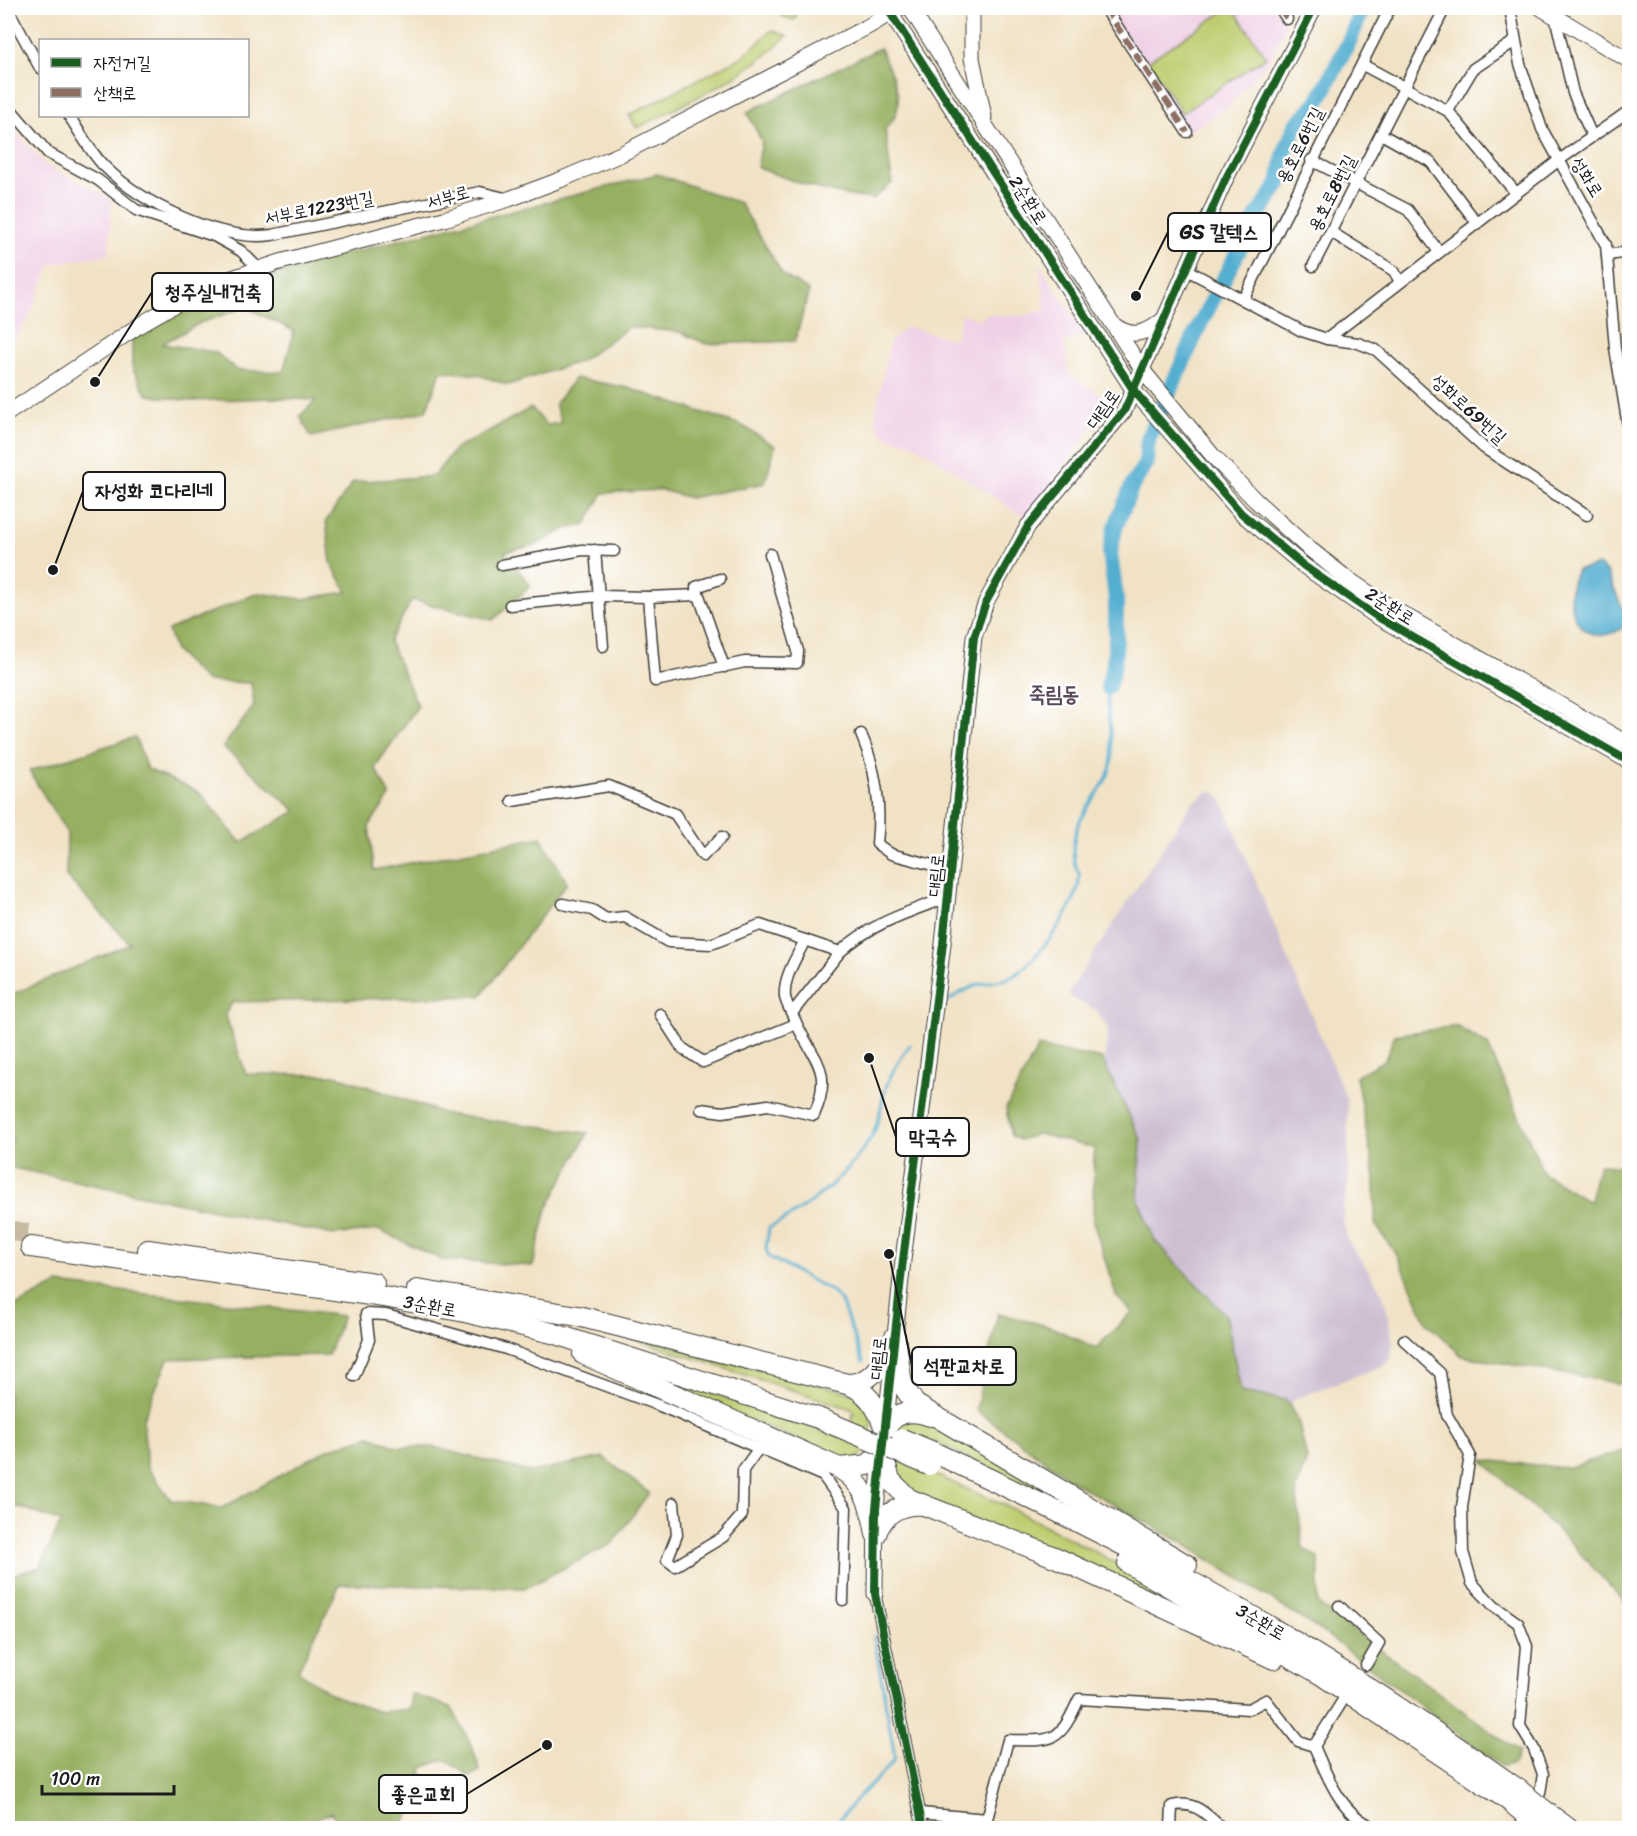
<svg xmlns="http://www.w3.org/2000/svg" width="1637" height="1836" font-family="Sriracha,'Poor Story',sans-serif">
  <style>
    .built { fill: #efd0e6 }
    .industrial { fill: #cdbed2 }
    .green { fill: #becd70; stroke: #6d7446; stroke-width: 1.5 }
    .forest { fill: #96b062; stroke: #59663f; stroke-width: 1.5; fill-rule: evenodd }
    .water { fill: #53aed0; stroke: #386576; stroke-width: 1.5 }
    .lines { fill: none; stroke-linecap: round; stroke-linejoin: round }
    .stream { stroke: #53aed0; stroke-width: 3 }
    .river { stroke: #53aed0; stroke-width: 16 }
    .highway-tunnel { stroke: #c6baa3; stroke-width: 20; stroke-dasharray: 20 10; stroke-linecap: butt }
    .street-casing { stroke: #3c3a35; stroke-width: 13 }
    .secondary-casing { stroke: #3c3a35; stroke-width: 17 }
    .highway-casing { stroke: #3c3a35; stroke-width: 22 }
    .street { stroke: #fff; stroke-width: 10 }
    .secondary { stroke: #fff; stroke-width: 15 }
    .highway { stroke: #fff; stroke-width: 20 }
    .highway-bridge-casing { stroke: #3c3a35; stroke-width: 22; stroke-linecap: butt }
    .highway-bridge { stroke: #fff; stroke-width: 20 }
    .quiet { stroke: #8d6e63; stroke-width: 6; stroke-dasharray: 12 6; stroke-linecap: butt }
    .cycleway-casing { stroke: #fff; stroke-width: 11 }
    .cycleway { stroke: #1b5e20; stroke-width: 8 }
    .labels { text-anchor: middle; stroke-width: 5; stroke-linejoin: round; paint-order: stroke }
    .street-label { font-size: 18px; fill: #1c1c1c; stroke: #fff }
    .quarter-label { font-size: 21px; font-weight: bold; fill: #59485a; stroke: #fff }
    .leader { fill: none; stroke: #1c1c1c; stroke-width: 2 }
    .callout-dot { fill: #1c1c1c; stroke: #fff; stroke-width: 2 }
    .callout { fill: #fff; stroke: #1c1c1c; stroke-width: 2 }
    .callout-label { font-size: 20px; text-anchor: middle; font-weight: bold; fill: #1c1c1c }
  </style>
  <rect width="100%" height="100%" fill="#fff"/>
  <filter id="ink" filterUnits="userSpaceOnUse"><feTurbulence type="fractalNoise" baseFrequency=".0167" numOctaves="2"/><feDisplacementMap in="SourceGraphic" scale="12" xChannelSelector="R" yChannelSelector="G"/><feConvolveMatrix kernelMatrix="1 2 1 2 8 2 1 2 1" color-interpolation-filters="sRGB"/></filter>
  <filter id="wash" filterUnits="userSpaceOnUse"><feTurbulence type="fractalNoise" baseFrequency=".008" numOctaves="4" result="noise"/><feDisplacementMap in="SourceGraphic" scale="24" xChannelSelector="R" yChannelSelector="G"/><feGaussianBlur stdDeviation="1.35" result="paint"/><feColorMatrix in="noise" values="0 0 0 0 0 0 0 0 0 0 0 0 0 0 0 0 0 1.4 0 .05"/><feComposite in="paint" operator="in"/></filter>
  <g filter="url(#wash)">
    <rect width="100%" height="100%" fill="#f1e2c5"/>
    <g class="built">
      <path d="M1107,8H1274L1286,25L1270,59L1227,107L1188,132Z"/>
      <path d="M8,123L44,164L111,199L109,254L51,264L30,315L8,349Z"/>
      <path d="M1039,263L1084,335L1064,343L1069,375L1110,401L1027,519L917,446L883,435L875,416L890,341L907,327L955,340L962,314L980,320L986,314L1022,316L1046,310Z"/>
    </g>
    <path class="industrial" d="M1208,791L1216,793L1222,800L1347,1100L1349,1179L1343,1208L1344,1225L1348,1241L1378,1285L1385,1300L1393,1343L1390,1359L1384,1365L1297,1398L1291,1403L1290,1412L1214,1458L1116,1237L1103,1072L1108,1028L1096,1010L1072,998L1069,992L1192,803Z"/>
    <g class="green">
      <path d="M784,8H800L794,20L781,16Z"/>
      <path d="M1229,8H1233L1266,57L1182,113L1148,61Z"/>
      <path d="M772,30L787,36C745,78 689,101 637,128L629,115L742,57Z"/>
      <path d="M597,1327L855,1394L871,1415C872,1436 870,1452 851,1463L595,1354L846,1439L854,1410Z"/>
      <path d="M920,1417L1140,1542L935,1442L926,1471L1011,1508L1103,1556L1242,1637L904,1490L892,1464L896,1424Z"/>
    </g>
    <g class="forest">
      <path d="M880,48C891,76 912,104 885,129L892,183L873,199C832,195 795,183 757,167L762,142L747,112Z"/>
      <path d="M657,174L740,203L783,275L809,291L795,341L706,344L680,332L629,327L581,361L508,385L479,375L441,371L426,411L311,437L300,416L316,400L272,398L191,401L147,395L132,367V339L182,307L246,283L333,257ZM246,307L294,331L283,372L237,370L215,352L162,344L200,323Z"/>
      <path d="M575,378L628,388L741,425L775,446L765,483L690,498L661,490L603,493L586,524L565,529L536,545L504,552L531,586L493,620L412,600L389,641L418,706L375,767L390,796L369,826L374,870L541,837L567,883L481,996L233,1002L225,1014L246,1074L335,1075L445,1114L588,1133L547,1209L533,1266L442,1260L379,1230L334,1235L8,1167V1148L12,1140L8,1138V996L130,944L66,876L67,833L29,771L135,737L147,769L199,792L241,843L296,811L223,747L254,706L251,683L206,681L175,651L168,630L258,593L302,599L347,592L331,563L326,521L353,482L434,476L455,449L531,408L547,425L561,423L555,404Z"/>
      <path d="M1456,1026L1488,1045L1544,1174L1590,1202L1594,1180L1600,1164L1629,1169V1385L1462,1356L1427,1323L1398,1257L1375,1224V1178L1356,1076L1385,1060L1395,1035Z"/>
      <path d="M1038,1047L1102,1059L1141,1140L1138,1199L1155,1241L1226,1315L1241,1392L1286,1400L1298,1421L1307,1459L1296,1489L1303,1549L1319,1558L1318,1604L1519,1752L1514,1764L1503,1767L1324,1633L1181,1542L1075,1483L976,1410L998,1313L1051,1327L1096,1348L1132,1312L1116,1296L1093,1221L1094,1148L1038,1134L1020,1140L1011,1136L1006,1108Z"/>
      <path d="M58,1284L343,1316L328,1355L168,1359L143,1419L147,1467L171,1500L222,1508L328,1449L370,1436L397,1447H433L530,1472L603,1457L649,1493L612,1544L525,1588L340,1584L298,1671L333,1695L379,1712L409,1709L411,1694L451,1707L470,1742L480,1770L470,1777L445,1759L422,1768L425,1793L399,1828H339L332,1812L310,1821L312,1828H8V1576L40,1567L61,1522L17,1506L8,1521V1310Z"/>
      <path d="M1627,1450L1630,1451L1629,1607L1567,1539L1482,1460L1567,1468Z"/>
    </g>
    <path class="water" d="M1599,565L1607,573L1629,623C1587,659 1556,609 1577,570Z"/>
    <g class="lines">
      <g class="stream">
        <path d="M942,1010L944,1003C957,995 970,986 985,983C998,980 1008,981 1019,972C1041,954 1082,902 1079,874C1078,869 1074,865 1074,861C1072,850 1074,835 1078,825C1087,801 1112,783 1112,756C1113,732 1105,711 1108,687"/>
        <path d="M863,1362L841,1301L831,1291L769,1257L766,1248L769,1228C809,1208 851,1173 873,1134C879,1122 881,1106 884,1094C889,1075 899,1061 910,1045"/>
        <path d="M831,1828C843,1817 851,1805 862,1793C873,1781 887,1772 895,1758L874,1636"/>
      </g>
      <path class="river" d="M1108,687L1114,665L1116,640V598L1110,553L1115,528L1132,486L1146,463L1148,439L1201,322L1257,216L1279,184L1284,155L1296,125L1317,103L1348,44L1363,8"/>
    </g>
  </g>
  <g filter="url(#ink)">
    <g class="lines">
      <path class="highway-tunnel" d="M8,1230L36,1235"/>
      <defs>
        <g id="street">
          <path d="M1105,8L1187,132"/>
          <path d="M1280,8L1287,19"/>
          <path d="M1510,8L1520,64L1542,129L1606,245L1615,348L1630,438"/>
          <path d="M8,9L40,68"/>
          <path d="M1555,16L1573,93L1592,136"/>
          <path d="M1363,65L1448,111L1516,193"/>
          <path d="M8,106L48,153L98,180L136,210L214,236L241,251L258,268"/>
          <path d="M1448,111L1473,69L1515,41"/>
          <path d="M69,116C79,131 90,151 103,165C141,203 218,242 272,235L480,192L509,199"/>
          <path d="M1381,134L1431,162L1477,223"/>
          <path d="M1311,160L1408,210L1439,252"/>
          <path d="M1331,232L1394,271L1400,282"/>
          <path d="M1607,255L1630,252"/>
          <path d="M1313,266L1445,8"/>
          <path d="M1185,269L1302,331L1327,339"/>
          <path d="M1243,300L1390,8"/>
          <path d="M1587,515L1484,448L1376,350L1358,343L1327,339L1558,161L1630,110"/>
          <path d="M595,550L603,646"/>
          <path d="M502,565L582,550L614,551"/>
          <path d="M720,579L696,587L724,667"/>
          <path d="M648,597L698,595"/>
          <path d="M510,605L601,596L648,597L655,681L745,662L797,663L798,651L770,554"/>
          <path d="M861,734C877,771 881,805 877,844L891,854L951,870"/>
          <path d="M512,801L609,786L675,814L703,856L722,837"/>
          <path d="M563,904L592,910L606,919L625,917L668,942L711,944L760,925L840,952C871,923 909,912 948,897"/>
          <path d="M792,1013L840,952"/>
          <path d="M660,1014L682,1048L703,1062L796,1024"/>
          <path d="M701,1109L723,1112L768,1105L814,1115C835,1067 811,1059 794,1018C791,1012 786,1003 785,997C783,977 797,957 805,940"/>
          <path d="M1404,1340L1440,1373L1447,1415L1470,1455L1462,1507L1463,1552L1472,1583L1494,1606L1518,1623L1527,1646L1520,1726L1534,1749L1543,1774L1540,1793L1520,1828"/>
          <path d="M354,1376L369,1340L366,1314L386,1315L506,1349L660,1406L823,1476L846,1508L843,1600"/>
          <path d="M674,1503L677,1535L667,1560L675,1566L723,1537L742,1515L743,1470L759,1448"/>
          <path d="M875,1594L923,1828"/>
          <path d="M1339,1606L1379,1643L1366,1665"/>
          <path d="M1314,1746L1345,1697"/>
          <path d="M920,1813L987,1819L1008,1740C1055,1741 1059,1743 1079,1699L1249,1709L1266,1700L1298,1741L1314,1746C1328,1778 1341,1815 1376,1828"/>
          <path d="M1171,1828L1172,1806C1195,1800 1206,1814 1222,1828"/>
        </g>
        <g id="secondary">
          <path d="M887,8L1134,391L1241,513L1304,566L1376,616L1630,762"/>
          <path d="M910,8L1143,371L1213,456L1255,500L1306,546L1345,577L1385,604L1630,745"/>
          <path d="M972,8V58L984,117"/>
          <path d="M1541,8L1630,61"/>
          <path d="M1115,326C1133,339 1147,333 1163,320"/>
          <path d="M8,413L146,321L205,287L280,262L444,219L509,199L560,180L621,154L869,26L899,8"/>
          <path d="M885,1430L903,1260L943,944L974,637L986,602L1028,526L1124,411L1225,180L1314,8"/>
          <path d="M875,1594L876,1509L881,1460"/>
        </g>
        <g id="highway">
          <path d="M31,1247L384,1297L465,1312L552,1333L818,1418"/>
          <path d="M148,1250L374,1283"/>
          <path d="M417,1290L578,1316L847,1384C868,1391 879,1409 885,1430"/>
          <path d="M895,1337L902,1384L915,1404L1187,1565"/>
          <path d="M583,1354L839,1468C865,1484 871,1505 876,1534"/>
          <path d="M847,1384C875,1384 884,1358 895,1337"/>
          <path d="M885,1430C894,1410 912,1409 930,1416"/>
          <path d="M882,1451L890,1480L909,1499L1057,1558L1274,1659"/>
          <path d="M933,1452C1015,1491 1098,1530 1177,1574C1296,1638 1409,1712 1519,1790"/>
          <path d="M839,1468L868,1465L882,1451"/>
          <path d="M876,1534C883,1513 901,1503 923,1505"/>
          <path d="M1128,1563L1320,1674L1508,1800"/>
          <path d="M1549,1814L1568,1828"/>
        </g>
      </defs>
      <use href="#street" class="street-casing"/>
      <use href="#secondary" class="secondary-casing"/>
      <use href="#highway" class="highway-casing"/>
      <use href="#street" class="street"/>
      <use href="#secondary" class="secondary"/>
      <use href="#highway" class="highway"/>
      <defs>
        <g id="highway-bridge">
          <path d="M818,1418L929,1465"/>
          <path d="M902,1439L933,1452"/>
          <path d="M1519,1790L1549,1814"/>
          <path d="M1508,1800L1537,1824"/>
        </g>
      </defs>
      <use href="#highway-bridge" class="highway-bridge-casing"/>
      <use href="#highway-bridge" class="highway-bridge"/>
      <g class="quiet">
        <path d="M1105,8L1187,132"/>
        <path d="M1280,8L1287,19"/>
      </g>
      <defs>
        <g id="cycleway">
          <path d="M887,8L1134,391L1241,513L1304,566L1376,616L1630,762"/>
          <path d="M923,1828L875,1594L876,1509L903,1260L943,944L974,637L986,602L1028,526L1124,411L1225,180L1314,8"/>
        </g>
      </defs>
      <use href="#cycleway" class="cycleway-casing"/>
      <use href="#cycleway" class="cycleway"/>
    </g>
  </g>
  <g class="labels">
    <g class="street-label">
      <text transform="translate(1300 145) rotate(-63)" y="6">용호로6번길</text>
      <text transform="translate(1587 177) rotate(58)" y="6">성화로</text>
      <text transform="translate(1332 193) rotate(-63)" y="6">용호로8번길</text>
      <text transform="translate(448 197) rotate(-16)" y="6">서부로</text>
      <text transform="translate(1028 200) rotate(57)" y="6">2순환로</text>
      <text transform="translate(319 208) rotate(-11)" y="6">서부로1223번길</text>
      <text transform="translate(1103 409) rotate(-55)" y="6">대림로</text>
      <text transform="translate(1469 409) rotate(42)" y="6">성화로69번길</text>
      <text transform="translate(1390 606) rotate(32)" y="6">2순환로</text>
      <text transform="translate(936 875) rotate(-84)" y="6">대림로</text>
      <text transform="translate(430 1306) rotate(10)" y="6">3순환로</text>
      <text transform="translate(878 1358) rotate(-84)" y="6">대림로</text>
      <text transform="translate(1261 1622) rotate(30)" y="6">3순환로</text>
    </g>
    <g class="quarter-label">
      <text x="1054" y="701">죽림동</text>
    </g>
  </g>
  <path class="leader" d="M1136 296L1168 232M95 382L152 292M53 570L83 491M869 1058L896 1137M889 1254L912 1366M547 1745L467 1794"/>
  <g class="callout-dot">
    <circle cx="1136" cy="296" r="6"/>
    <circle cx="95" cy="382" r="6"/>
    <circle cx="53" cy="570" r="6"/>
    <circle cx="869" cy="1058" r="6"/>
    <circle cx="889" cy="1254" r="6"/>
    <circle cx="547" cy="1745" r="6"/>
  </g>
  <g class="callout">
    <rect x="1168" y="213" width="103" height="38" rx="6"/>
    <rect x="152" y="273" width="121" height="38" rx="6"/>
    <rect x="83" y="472" width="142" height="38" rx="6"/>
    <rect x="896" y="1118" width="73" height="38" rx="6"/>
    <rect x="912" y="1347" width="104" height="38" rx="6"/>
    <rect x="379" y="1775" width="88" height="38" rx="6"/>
  </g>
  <g class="callout-label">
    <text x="1219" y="239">GS 칼텍스</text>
    <text x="213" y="299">청주실내건축</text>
    <text x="154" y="498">자성화 코다리네</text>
    <text x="933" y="1144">막국수</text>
    <text x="964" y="1373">석판교차로</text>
    <text x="423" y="1801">좋은교회</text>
  </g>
  <rect width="1637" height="1836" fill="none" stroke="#fff" stroke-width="30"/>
  <rect x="39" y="39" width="210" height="78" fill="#ffffff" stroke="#a4a4a4" stroke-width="1.5"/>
  <rect x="51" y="58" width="30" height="9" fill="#1b5e20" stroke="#a4a4a4" stroke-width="1.5"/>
  <text x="93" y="69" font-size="18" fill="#1c1c1c">자전거길</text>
  <rect x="51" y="88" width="30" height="9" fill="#8d6e63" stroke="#a4a4a4" stroke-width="1.5"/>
  <text x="93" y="99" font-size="18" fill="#1c1c1c">산책로</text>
  <path d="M42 1785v9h132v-9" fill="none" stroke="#1c1c1c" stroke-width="3"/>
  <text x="51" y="1785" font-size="18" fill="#1c1c1c" stroke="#ffffff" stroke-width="4.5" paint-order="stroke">100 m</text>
</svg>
